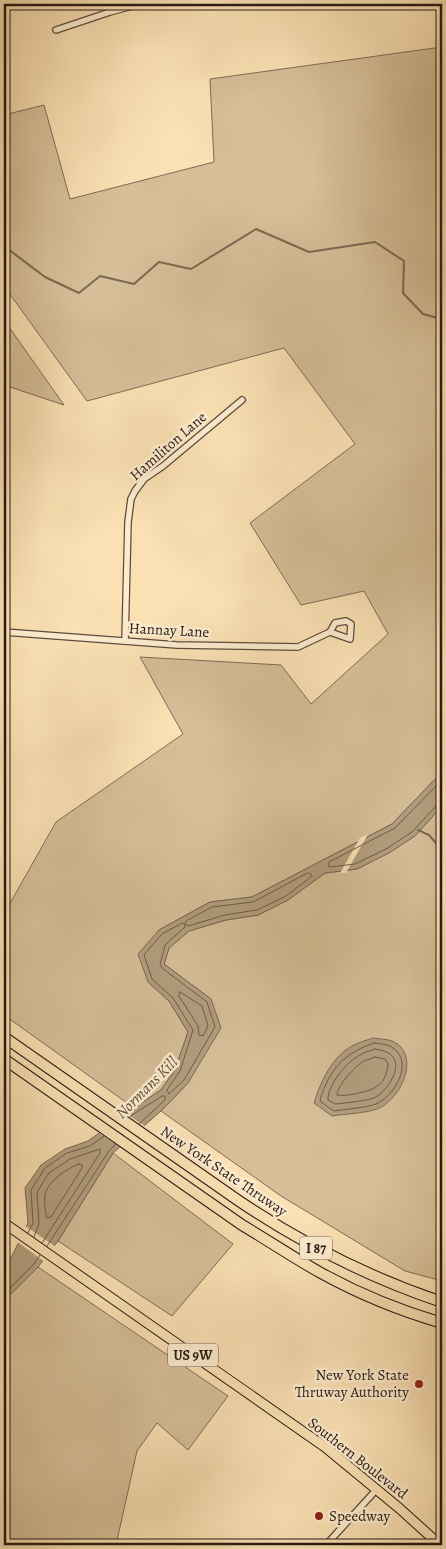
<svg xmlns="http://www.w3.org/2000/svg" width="446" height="1549" font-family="Alegreya,serif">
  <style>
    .green { fill: #d6be98; stroke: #7e6c56 }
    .water { fill: #b29d7d; stroke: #7a6953 }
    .pier { fill: #fae0b3 }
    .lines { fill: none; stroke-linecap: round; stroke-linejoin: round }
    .shore { stroke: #6c5c48; stroke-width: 1 }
    .stream { stroke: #7a6953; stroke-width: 2 }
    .street-casing { stroke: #5c4c3c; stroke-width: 8 }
    .primary-casing { stroke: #271a14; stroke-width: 11 }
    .highway-casing { stroke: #271a14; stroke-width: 12 }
    .street { stroke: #fcebce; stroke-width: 5.5 }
    .primary { stroke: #fae0b3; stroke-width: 9 }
    .highway { stroke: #fae0b3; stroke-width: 10 }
    .poi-dot { fill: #8f2418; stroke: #fcebce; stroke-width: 2 }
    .labels { text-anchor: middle; stroke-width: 5; stroke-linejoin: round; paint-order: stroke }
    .shield { fill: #fcebce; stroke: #67594c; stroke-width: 1 }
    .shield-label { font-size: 14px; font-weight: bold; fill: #271a14 }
    .street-label { font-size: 15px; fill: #271a14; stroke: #fcebce }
    .poi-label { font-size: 15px; fill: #271a14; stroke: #fcebce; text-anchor: end }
    .water-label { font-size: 16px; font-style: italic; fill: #5f4e3e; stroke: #fcebce }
  </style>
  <rect width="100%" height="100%" fill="#fae0b3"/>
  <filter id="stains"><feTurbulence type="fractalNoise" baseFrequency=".004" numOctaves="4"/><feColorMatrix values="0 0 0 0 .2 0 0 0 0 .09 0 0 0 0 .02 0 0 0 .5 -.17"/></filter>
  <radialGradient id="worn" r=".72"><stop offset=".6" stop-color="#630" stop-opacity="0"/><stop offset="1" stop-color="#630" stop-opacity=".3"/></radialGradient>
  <g class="green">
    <path d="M442,47V772L392,824L252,897L210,902L159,930L148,982L169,1001L188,1032L175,1070L161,1090L134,1108L4,1015V914L56,822L183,734L140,657L281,665L311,704L388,634L364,591L301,605L250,523L355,444L284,348L87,401L4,286V115L44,105L70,199L214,162L210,79Z"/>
    <path d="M4,320L64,405L4,385Z"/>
    <path d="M442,806V1281L405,1271L281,1196L161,1111L188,1083L211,999L164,964L169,948L189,931L226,920L258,915L288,900L325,873L357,869L388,853L415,836Z"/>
    <path d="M113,1153L233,1244L172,1316L58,1241Z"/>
    <path d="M38,1267L228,1396L188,1450L157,1423L137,1451L116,1545H4V1301Z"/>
  </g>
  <g class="water">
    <path d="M442,772V806L415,836L389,853L357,869L325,873L288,900L258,915L226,920L189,931L169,948L164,964L211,999L221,1028L188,1083L161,1111L113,1153L58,1241L38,1267L4,1301V1270L10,1260L28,1223L25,1188L41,1165L65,1149L88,1141L134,1108L161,1090L175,1070L188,1032L169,1001L148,982L138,954L159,930L210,902L252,897L392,824Z"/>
    <path d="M373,1038C379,1039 387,1039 392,1041C422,1054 401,1100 377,1109C366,1113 345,1114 332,1116L314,1103C321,1081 332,1056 354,1045C360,1042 367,1040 373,1038Z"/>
  </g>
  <g class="pier">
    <path d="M368,834L346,873H340L360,838Z"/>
    <path d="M124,1112L146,1127L122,1149L97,1132Z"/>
    <path d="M24,1225L56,1247L45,1262L16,1241Z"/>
  </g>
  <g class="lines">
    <g class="shore">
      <path d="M442,780L395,828L329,862L328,866L330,867L355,864L386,849L412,832L437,805L442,803"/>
      <path d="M308,873L311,874V877L286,896L257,910L225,915L188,926L185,924L186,921L212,907L253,902Z"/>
      <path d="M183,923L185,925V927L165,945L160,965L162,968L207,1002L215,1027L184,1080L169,1094L167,1090L180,1071L193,1030L173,998L152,979L144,955L162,934Z"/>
      <path d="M180,992L202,1006L208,1026L203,1036L199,1035L198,1026L179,996Z"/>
      <path d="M374,1043C380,1044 388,1044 393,1048C414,1062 395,1096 376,1104C365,1108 345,1109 334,1111L321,1102L320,1100C329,1070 344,1053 374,1043Z"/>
      <path d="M375,1049C380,1050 386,1051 390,1054C405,1065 387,1092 374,1098C365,1101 346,1103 335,1104L328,1100C327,1086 347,1061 360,1055C364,1052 370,1051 375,1049Z"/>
      <path d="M375,1057L385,1059L388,1064C386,1087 373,1090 354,1094C348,1095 343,1096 337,1095C337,1086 355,1066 364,1061C367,1060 371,1059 375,1057Z"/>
      <path d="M129,1117L162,1096H165V1100L139,1124"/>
      <path d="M79,1164L82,1165V1168L51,1217L47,1218C45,1212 44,1201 45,1195C47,1182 67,1168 79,1164Z"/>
      <path d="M28,1233L33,1223L31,1190L45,1168L67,1153L90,1146L104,1136"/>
      <path d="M34,1237L39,1224L37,1192L49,1173L70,1159L100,1149V1153L42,1243"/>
      <path d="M47,1246L109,1151L116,1144"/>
      <path d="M4,1294L34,1264L40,1255"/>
    </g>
    <g class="stream">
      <path d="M4,246L45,277L79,293L100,276L134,284L159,262L191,269L256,229L309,252L375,242L404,261L403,293L423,314L442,319"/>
      <path d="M418,830L429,835L442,850"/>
    </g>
    <defs>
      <g id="street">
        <path d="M56,30L110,12L139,4"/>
        <path d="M4,632L177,645L298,647L330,632L335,623L346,621L351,624L350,639L330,632"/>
        <path d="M125,641L128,522L131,499L135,491L144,479L163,466L242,400"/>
        <path d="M326,1545L377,1489"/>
      </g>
      <path id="primary" d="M4,1223L325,1447L399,1508L440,1545"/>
      <g id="highway">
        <path d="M4,1037L239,1201C303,1244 370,1278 442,1302"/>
        <path d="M4,1059L242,1225C269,1241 294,1258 321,1273C359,1294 401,1311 442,1323"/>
      </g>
    </defs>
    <use href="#street" class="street-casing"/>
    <use href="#primary" class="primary-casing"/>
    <use href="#highway" class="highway-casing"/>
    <use href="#street" class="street"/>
    <use href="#primary" class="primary"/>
    <use href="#highway" class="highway"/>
  </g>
  <g class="poi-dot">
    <circle cx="419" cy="1384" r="5"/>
    <circle cx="319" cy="1516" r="5"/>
  </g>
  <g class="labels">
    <g class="shield">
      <rect x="300" y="1236.5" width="32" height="23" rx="4"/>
      <rect x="168" y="1343.5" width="50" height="23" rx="4"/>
    </g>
    <g class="shield-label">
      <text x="316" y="1253">I 87</text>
      <text x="193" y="1360">US 9W</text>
    </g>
    <g class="street-label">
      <text transform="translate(168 446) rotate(-41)" y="5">Hamiliton Lane</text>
      <text transform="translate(169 630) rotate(3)" y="5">Hannay Lane</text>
      <text transform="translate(224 1171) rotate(34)" y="5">New York State Thruway</text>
      <text transform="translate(358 1458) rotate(38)" y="5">Southern Boulevard</text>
    </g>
    <g class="poi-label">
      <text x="409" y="1380">New York State<tspan x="409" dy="17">Thruway Authority</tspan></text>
      <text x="329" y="1521" text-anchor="start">Speedway</text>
    </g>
    <g class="water-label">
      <text transform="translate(146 1087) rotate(-45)" y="6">Normans Kill</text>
    </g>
  </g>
  <rect width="446" height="1549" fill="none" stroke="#fae0b3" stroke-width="20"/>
  <rect x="5" y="5" width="436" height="1539" fill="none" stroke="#271a14" stroke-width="2.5"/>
  <rect x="10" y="10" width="426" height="1529" fill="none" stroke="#271a14"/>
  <rect width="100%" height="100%" filter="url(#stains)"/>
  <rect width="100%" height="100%" fill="url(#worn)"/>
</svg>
